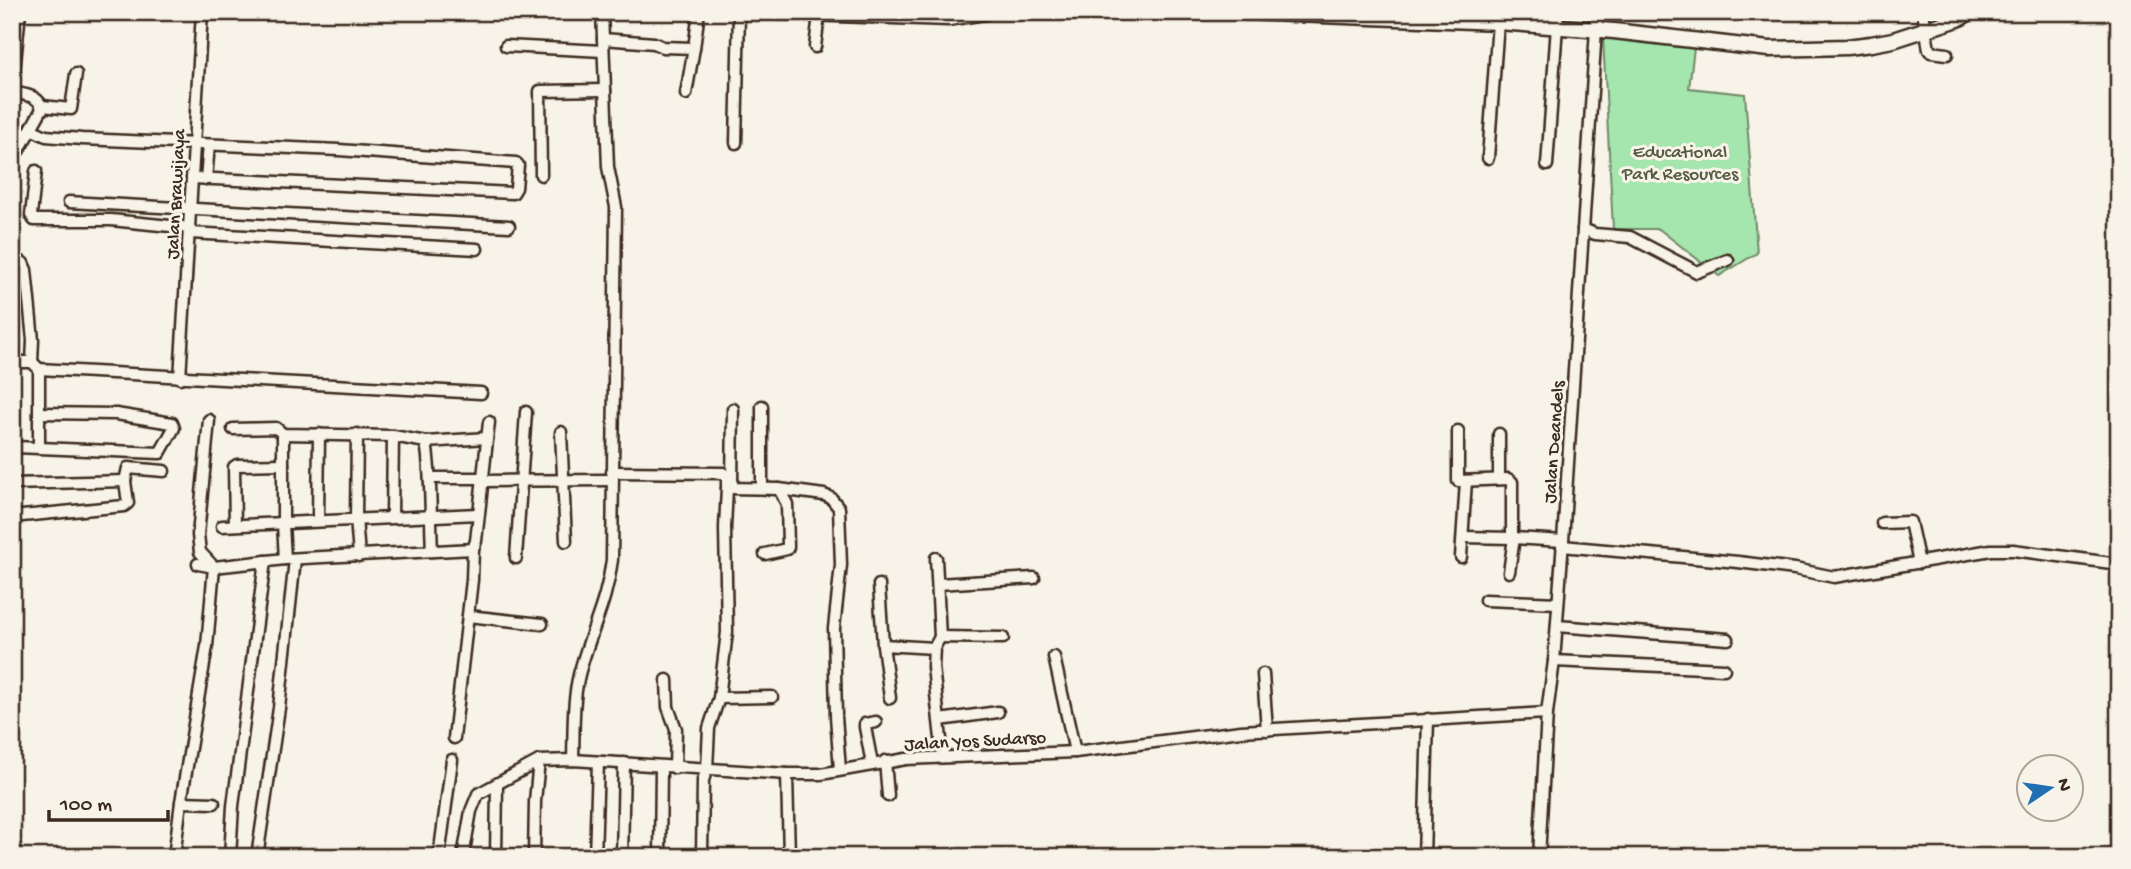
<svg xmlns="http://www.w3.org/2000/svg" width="2131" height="869" font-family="'Gochi Hand',sans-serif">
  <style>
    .green { fill: #a5e6af; stroke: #708866; stroke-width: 2 }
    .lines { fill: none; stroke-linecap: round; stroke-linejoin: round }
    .minor-casing { stroke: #3b2a1e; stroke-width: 15 }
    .major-casing { stroke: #3b2a1e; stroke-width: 18 }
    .highway-casing { stroke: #3b2a1e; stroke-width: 19 }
    .minor { stroke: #f7f3e8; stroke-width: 10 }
    .major { stroke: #f7f3e8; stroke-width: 12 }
    .highway { stroke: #f7f3e8; stroke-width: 14 }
    .labels { text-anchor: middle; stroke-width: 6; stroke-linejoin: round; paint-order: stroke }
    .park-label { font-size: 19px; fill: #565942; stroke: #f7f3e8 }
    .street-label { font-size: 19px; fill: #3b2a1e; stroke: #f7f3e8 }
  </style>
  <rect width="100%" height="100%" fill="#f7f3e8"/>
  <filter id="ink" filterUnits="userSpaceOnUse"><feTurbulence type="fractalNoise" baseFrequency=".0143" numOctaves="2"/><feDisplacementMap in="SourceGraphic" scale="14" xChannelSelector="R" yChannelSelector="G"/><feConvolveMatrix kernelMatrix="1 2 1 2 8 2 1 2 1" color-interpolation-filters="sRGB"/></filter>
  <g filter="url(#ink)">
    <path class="green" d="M1603,37L1694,48L1689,88L1745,94L1757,253L1719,276L1659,229H1613Z"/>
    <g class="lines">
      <defs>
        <g id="minor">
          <path d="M1923,12L1929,50L1931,52L1947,54"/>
          <path d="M603,39L654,43L663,47L694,48L699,12"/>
          <path d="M506,46L603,51"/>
          <path d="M815,47L819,15"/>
          <path d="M686,94L694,48"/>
          <path d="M42,106L71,109L76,74"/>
          <path d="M33,130L46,136L82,139L339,150L516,163L518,165L516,188L513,193L192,178"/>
          <path d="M736,143L739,12"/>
          <path d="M19,150L42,109C40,95 24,95 12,92L20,12"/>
          <path d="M1488,158L1498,22"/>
          <path d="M1547,165L1558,12"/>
          <path d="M36,171L31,215L34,220H111L190,228"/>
          <path d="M541,175L540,91L605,90"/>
          <path d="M206,179L209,145"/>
          <path d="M69,202L509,226"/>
          <path d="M1583,229L1595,234L1630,237L1697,272L1728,260"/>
          <path d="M190,233L477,249"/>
          <path d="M12,256L23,263L26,270L33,340L32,362"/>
          <path d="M12,362H32L39,369L481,393"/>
          <path d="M39,369V448"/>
          <path d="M180,378L202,12"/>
          <path d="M762,406V487"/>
          <path d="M233,429L276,428L283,434L393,436L426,442C432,478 430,515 432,551"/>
          <path d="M1458,431V481L1508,479L1512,482V538H1514L1509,572"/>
          <path d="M561,432L566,541"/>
          <path d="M357,434L356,518L359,556"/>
          <path d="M1499,434V479"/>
          <path d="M426,442L487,438"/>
          <path d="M15,447L160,453L174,428L172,423L116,414L39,413"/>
          <path d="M612,472L723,473L727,477V488L779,489L787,504L788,547L787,549L765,554"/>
          <path d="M431,478H482"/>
          <path d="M482,481L612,480"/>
          <path d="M12,484L125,481"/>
          <path d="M732,485L733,409"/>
          <path d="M779,489L824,495L831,498L839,508L841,565L834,628L836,716L840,770"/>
          <path d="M12,517L124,506L128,503L125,481L128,468L164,471"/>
          <path d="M392,517L393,436"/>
          <path d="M318,521L319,434"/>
          <path d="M1882,523L1910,522L1919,563"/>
          <path d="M235,525L234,467L237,465L283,464"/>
          <path d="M222,526L478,514"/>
          <path d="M1463,537L1512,538"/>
          <path d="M1514,538L1563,541"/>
          <path d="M1562,546L1738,562L1795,569L1834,577L1991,550H2013L2119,564"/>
          <path d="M1461,557L1466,481"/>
          <path d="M516,558L526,412"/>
          <path d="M936,558L940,637L934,648L933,667L943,757"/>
          <path d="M285,559L473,549L476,541L489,422"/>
          <path d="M198,564L214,567L285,559L283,524V434"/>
          <path d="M938,584L1034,578"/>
          <path d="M879,585L883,645"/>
          <path d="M1485,600L1558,603"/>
          <path d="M468,616L542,624"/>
          <path d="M1557,626L1728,639"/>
          <path d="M940,637L1003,638"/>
          <path d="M1054,657L1075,752"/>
          <path d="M1554,661L1724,669"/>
          <path d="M1263,674L1267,730"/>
          <path d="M667,680L668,707L676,729L675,768"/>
          <path d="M719,698L772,697"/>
          <path d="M890,698L883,645L934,648"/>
          <path d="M940,720L998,712"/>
          <path d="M454,738L472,580L473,549"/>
          <path d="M573,760C574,728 572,694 582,664C593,626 607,600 612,560L616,207L608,167L602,12"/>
          <path d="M885,761L888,796"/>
          <path d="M872,764L865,727V724L876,722"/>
          <path d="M787,774L789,857"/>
          <path d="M181,802L214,803"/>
          <path d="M174,857L181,802L207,646L214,567L200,552L198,535L209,420"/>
          <path d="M230,857L233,806L265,561"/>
          <path d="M257,857L279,708L295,559"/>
          <path d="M439,857L452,760"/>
          <path d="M463,857L471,811L478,794L539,761L573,760L787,774H821L906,759L1075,752L1241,731L1547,713"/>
          <path d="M496,857L497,784"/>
          <path d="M534,857L535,801L539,761"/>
          <path d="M595,857L598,762"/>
          <path d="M622,857L624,763"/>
          <path d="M660,857L661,768"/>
          <path d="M702,857L703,780L707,769L709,728L719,698L727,632L725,528L727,488"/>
          <path d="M1424,857L1428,719"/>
          <path d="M1539,857L1547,713L1554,661L1563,541L1596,29"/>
        </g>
        <path id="major" d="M1596,29L1597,12"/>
        <g id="highway">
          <path d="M779,12L949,18L985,12"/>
          <path d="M1245,12L1498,22L1614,31L1769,49L1847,47L1871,44L1893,40L1958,19L1970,12"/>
        </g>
      </defs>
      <use href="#minor" class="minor-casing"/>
      <use href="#major" class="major-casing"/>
      <use href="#highway" class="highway-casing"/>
      <use href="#minor" class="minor"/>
      <use href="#major" class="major"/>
      <use href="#highway" class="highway"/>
    </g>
  </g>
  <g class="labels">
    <g class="park-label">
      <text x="1680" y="157">Educational<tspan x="1680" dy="22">Park Resources</tspan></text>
    </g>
    <g class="street-label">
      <text transform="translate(174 194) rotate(-87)" y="7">Jalan Brawijaya</text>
      <text transform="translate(1552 442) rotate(-86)" y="7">Jalan Deandels</text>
      <text transform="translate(975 739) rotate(-3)" y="7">Jalan Yos Sudarso</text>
    </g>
  </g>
  <rect width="2131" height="869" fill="none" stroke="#f7f3e8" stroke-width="42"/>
  <rect x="21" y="21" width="2089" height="827" fill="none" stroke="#3b2a1e" stroke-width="2.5" filter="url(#ink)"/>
  <g transform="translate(2050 788) rotate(77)"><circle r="33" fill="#f7f3e8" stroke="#aca397" stroke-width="2"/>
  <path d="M0-5L12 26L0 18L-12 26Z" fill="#1f6fb2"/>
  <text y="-10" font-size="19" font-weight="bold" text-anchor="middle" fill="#3b2a1e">N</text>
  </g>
  <path d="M49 810v10h119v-10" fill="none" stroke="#3b2a1e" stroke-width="3.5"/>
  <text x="60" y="810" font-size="21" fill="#3b2a1e" stroke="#f7f3e8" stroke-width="5" paint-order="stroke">100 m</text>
</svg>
